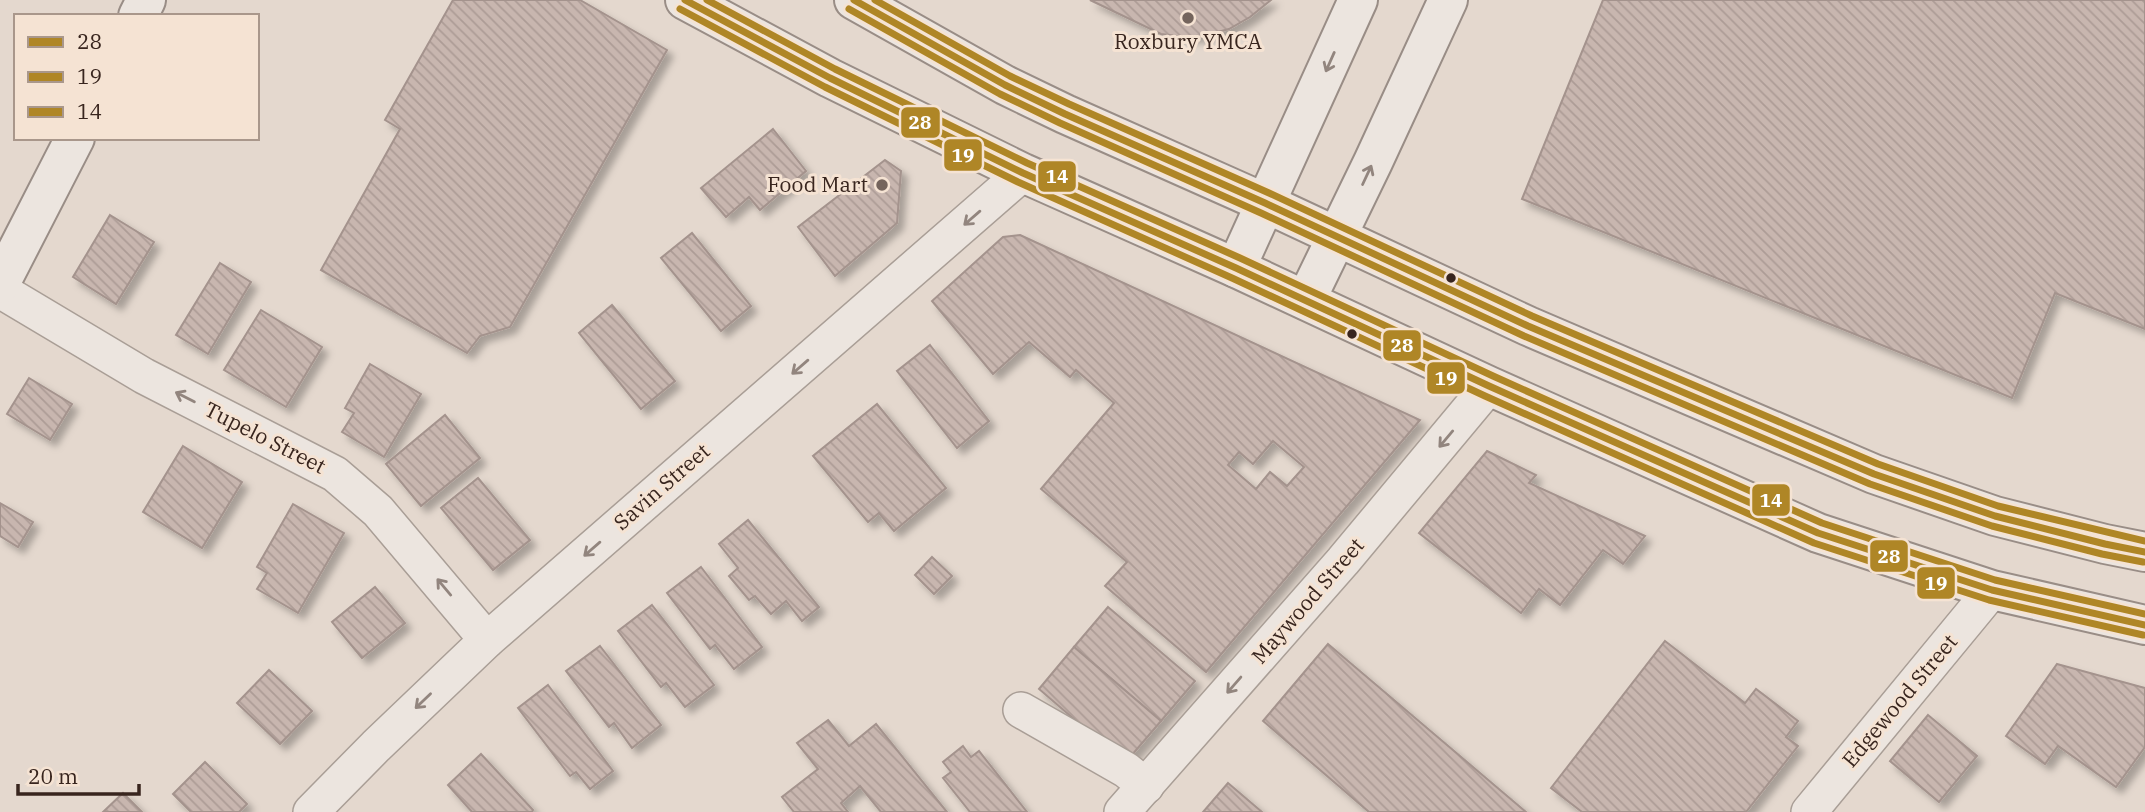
<svg xmlns="http://www.w3.org/2000/svg" width="2145" height="812" font-family="'IBM Plex Serif',serif">
  <style>
    .building { fill: url(#building-back-hatch); stroke: #a4938d; stroke-width: 2; fill-rule: evenodd; filter: url(#shadow) }
    .lines { fill: none; stroke-linecap: round; stroke-linejoin: round }
    .minor-casing { stroke: #a99e96; stroke-width: 38 }
    .secondary-casing { stroke: #998d86; stroke-width: 42 }
    .minor { stroke: #ece5df; stroke-width: 35 }
    .secondary { stroke: #ece5df; stroke-width: 38 }
    .bus-1-casing { stroke: #f5e3d3; stroke-width: 12 }
    .bus-2-casing { stroke: #f5e3d3; stroke-width: 12 }
    .bus-3-casing { stroke: #f5e3d3; stroke-width: 12 }
    .bus-1 { stroke: #af8626; stroke-width: 7 }
    .bus-2 { stroke: #af8626; stroke-width: 7 }
    .bus-3 { stroke: #af8626; stroke-width: 7 }
    .oneway { stroke: #92857e }
    .poi-dot { fill: #74645c; stroke: #f5e3d3; stroke-width: 2.5 }
    .bus-dot { fill: #38251e; stroke: #f5e3d3; stroke-width: 2.5 }
    .labels { text-anchor: middle; stroke-width: 6; stroke-linejoin: round; paint-order: stroke }
    .poi-label { font-size: 21px; fill: #38251e; stroke: #f5e3d3 }
    .street-label { font-size: 21px; fill: #38251e; stroke: #f5e3d3 }
    .line-badge { stroke: #f5e3d3; stroke-width: 2.5 }
    .badge-label { font-size: 19px; text-anchor: middle; font-weight: bold; fill: #fff }
  </style>
  <defs>
    <pattern id="building-back-hatch" width="6" height="6" patternUnits="userSpaceOnUse" patternTransform="scale(1.75)"><rect width="6" height="6" fill="#c8b6af"/><path d="M-1 5l2 2M0 0l6 6M5-1l2 2" fill="none" stroke="#ad9c96"/></pattern>
    <filter id="shadow"><feDropShadow dx="6" dy="6" stdDeviation="3.5" flood-color="#0004"/></filter>
  </defs>
  <rect width="100%" height="100%" fill="#e4d8ce"/>
  <g class="building">
    <path d="M453,0H580L667,50L510,327L480,336L467,353L321,270L400,129L385,120Z"/>
    <path d="M1090,0H1271L1250,17L1229,29L1206,35L1185,37L1161,34Z"/>
    <path d="M1603,0H2145V329L2055,293L2012,398L1522,199Z"/>
    <path d="M773,129L806,171L760,210L749,197L726,217L701,188Z"/>
    <path d="M885,160L901,171L897,223L835,276L798,227Z"/>
    <path d="M110,215L154,242L116,304L73,277Z"/>
    <path d="M692,233L751,306L721,331L661,258Z"/>
    <path d="M1020,235L1420,420L1206,672L1105,586L1127,562L1041,489L1114,403L1076,370L1070,377L1029,342L993,374L932,301L1003,237ZM1273,441L1304,467L1287,486L1270,472L1256,489L1228,465L1239,452L1253,464Z"/>
    <path d="M220,263L251,282L208,354L176,335Z"/>
    <path d="M612,305L675,381L641,409L579,333Z"/>
    <path d="M261,310L322,347L286,407L224,370Z"/>
    <path d="M930,345L989,421L957,448L897,371Z"/>
    <path d="M370,364L421,394L384,457L342,432L354,413L345,408Z"/>
    <path d="M29,378L72,404L50,440L7,414Z"/>
    <path d="M877,404L946,488L894,531L879,513L868,522L813,456Z"/>
    <path d="M445,415L480,458L421,506L386,464Z"/>
    <path d="M183,446L242,482L202,548L143,512Z"/>
    <path d="M1487,451L1536,475L1529,483L1645,536L1623,564L1603,550L1560,605L1539,589L1521,613L1419,533Z"/>
    <path d="M478,478L530,540L493,570L441,508Z"/>
    <path d="M0,503L33,522L18,547L0,536Z"/>
    <path d="M293,504L344,533L298,613L257,589L267,573L257,567Z"/>
    <path d="M748,520L819,607L802,621L786,601L771,614L755,596L749,600L729,576L738,568L719,544Z"/>
    <path d="M932,557L952,576L934,594L915,575Z"/>
    <path d="M701,567L762,647L734,669L715,645L710,649L667,593Z"/>
    <path d="M375,587L405,623L362,658L332,622Z"/>
    <path d="M652,605L714,685L685,707L666,683L661,687L618,631Z"/>
    <path d="M1108,607L1195,681L1161,721L1074,647Z"/>
    <path d="M1665,641L1745,703L1756,689L1798,721L1786,737L1798,746L1746,812H1582L1551,788Z"/>
    <path d="M1328,644L1526,812H1369L1263,721Z"/>
    <path d="M600,646L661,725L632,748L614,723L609,727L566,671Z"/>
    <path d="M1074,647L1161,721L1125,763L1039,689Z"/>
    <path d="M2057,664L2145,688V747L2116,787L2058,746L2045,764L2006,736Z"/>
    <path d="M269,670L312,711L280,744L237,703Z"/>
    <path d="M548,685L613,771L590,789L576,772L570,776L518,708Z"/>
    <path d="M1928,715L1977,756L1939,802L1890,761Z"/>
    <path d="M828,720L849,746L876,724L947,812H881L860,786L841,803L848,812H794L782,797L818,769L797,743Z"/>
    <path d="M963,746L971,757L979,751L1027,812H970L943,778L951,772L943,762Z"/>
    <path d="M481,754L533,810L532,812H472L448,785Z"/>
    <path d="M205,762L247,804L239,812H191L173,794Z"/>
    <path d="M1228,783L1262,812H1203Z"/>
    <path d="M123,793L142,812H103Z"/>
  </g>
  <g class="lines">
    <defs>
      <g id="minor">
        <path d="M0,290L144,376L335,474L378,511L487,640"/>
        <path d="M1021,710L1126,770L1146,786"/>
        <path d="M311,812L376,746L487,640L1023,173"/>
        <path d="M1122,812L1343,561L1489,386"/>
        <path d="M1809,812L1992,590"/>
      </g>
      <g id="secondary">
        <path d="M685,0L830,78L1023,173L1236,268L1489,386L1818,533L1992,590L2145,625"/>
        <path d="M854,0L1005,85L1065,114L1265,203L1528,326L1874,474L1995,516L2105,544L2145,552"/>
        <path d="M138,16L146,0"/>
        <path d="M1236,268L1358,0"/>
        <path d="M0,284L75,138"/>
        <path d="M1306,300L1373,162L1448,0"/>
      </g>
    </defs>
    <use href="#minor" class="minor-casing"/>
    <use href="#secondary" class="secondary-casing"/>
    <use href="#minor" class="minor"/>
    <use href="#secondary" class="secondary"/>
    <defs>
      <g id="bus-1">
        <path d="M685,0L830,78L1023,173L1236,268L1489,386L1818,533L1992,590L2145,625"/>
        <path d="M854,0L1005,85L1065,114L1265,203L1528,326L1874,474L1995,516L2105,544L2145,552"/>
      </g>
      <g id="bus-2">
        <path d="M680,9L825,87L1018,182L1232,278L1485,396L1814,543L1989,600L2143,635"/>
        <path d="M849,9L1000,94L1060,123L1261,213L1524,336L1870,484L1992,526L2102,554L2143,562"/>
      </g>
      <g id="bus-3">
        <path d="M707,0L835,69L1027,163L1240,258L1493,376L1822,523L1995,580L2145,614"/>
        <path d="M875,0L1010,76L1069,104L1269,193L1532,316L1878,464L1998,506L2145,541"/>
      </g>
    </defs>
    <use href="#bus-1" class="bus-1-casing"/>
    <use href="#bus-2" class="bus-2-casing"/>
    <use href="#bus-3" class="bus-3-casing"/>
    <use href="#bus-1" class="bus-1"/>
    <use href="#bus-2" class="bus-2"/>
    <use href="#bus-3" class="bus-3"/>
  </g>
  <defs><path id="oneway-shaft" d="M-6 0H5M1.5-3L5.5 0L1.5 3" fill="none" stroke-width="1.6" stroke-linecap="round" stroke-linejoin="round" transform="scale(1.75)"/></defs>
  <g class="oneway">
    <use href="#oneway-shaft" transform="translate(1330 62) rotate(114)"/>
    <use href="#oneway-shaft" transform="translate(1367 175) rotate(-65)"/>
    <use href="#oneway-shaft" transform="translate(972 218) rotate(139)"/>
    <use href="#oneway-shaft" transform="translate(800 367) rotate(139)"/>
    <use href="#oneway-shaft" transform="translate(185 397) rotate(-153)"/>
    <use href="#oneway-shaft" transform="translate(1446 439) rotate(130)"/>
    <use href="#oneway-shaft" transform="translate(592 549) rotate(139)"/>
    <use href="#oneway-shaft" transform="translate(444 587) rotate(-130)"/>
    <use href="#oneway-shaft" transform="translate(1234 685) rotate(131)"/>
    <use href="#oneway-shaft" transform="translate(423 701) rotate(136)"/>
  </g>
  <g class="poi-dot">
    <circle cx="1188" cy="18" r="7"/>
    <circle cx="882" cy="185" r="7"/>
  </g>
  <g class="bus-dot">
    <circle cx="1451" cy="278" r="6"/>
    <circle cx="1352" cy="334" r="6"/>
  </g>
  <g class="labels">
    <g class="poi-label">
      <text x="1188" y="49">Roxbury YMCA</text>
      <text x="868" y="192" text-anchor="end">Food Mart</text>
    </g>
    <g class="street-label">
      <text transform="translate(265 438) rotate(27)" y="7">Tupelo Street</text>
      <text transform="translate(662 487) rotate(-41)" y="7">Savin Street</text>
      <text transform="translate(1308 601) rotate(-49)" y="7">Maywood Street</text>
      <text transform="translate(1900 701) rotate(-50)" y="7">Edgewood Street</text>
    </g>
  </g>
  <g class="line-badge">
    <rect x="900" y="106" width="41" height="33" rx="7" fill="#af8626"/>
    <rect x="943" y="138" width="40" height="34" rx="7" fill="#af8626"/>
    <rect x="1037" y="160" width="40" height="33" rx="7" fill="#af8626"/>
    <rect x="1382" y="329" width="40" height="33" rx="7" fill="#af8626"/>
    <rect x="1426" y="361" width="40" height="34" rx="7" fill="#af8626"/>
    <rect x="1751" y="483" width="40" height="34" rx="7" fill="#af8626"/>
    <rect x="1869" y="539" width="40" height="34" rx="7" fill="#af8626"/>
    <rect x="1916" y="566" width="40" height="34" rx="7" fill="#af8626"/>
  </g>
  <g class="badge-label">
    <text x="920" y="129">28</text>
    <text x="963" y="162">19</text>
    <text x="1057" y="183">14</text>
    <text x="1402" y="352">28</text>
    <text x="1446" y="385">19</text>
    <text x="1771" y="507">14</text>
    <text x="1889" y="563">28</text>
    <text x="1936" y="590">19</text>
  </g>
  <rect x="14" y="14" width="245" height="126" fill="#f5e3d3" stroke="#a9978b" stroke-width="2"/>
  <rect x="28" y="37" width="35" height="10" fill="#af8626" stroke="#a9978b" stroke-width="2"/>
  <text x="77" y="49" font-size="21" fill="#38251e">28</text>
  <rect x="28" y="72" width="35" height="10" fill="#af8626" stroke="#a9978b" stroke-width="2"/>
  <text x="77" y="84" font-size="21" fill="#38251e">19</text>
  <rect x="28" y="107" width="35" height="10" fill="#af8626" stroke="#a9978b" stroke-width="2"/>
  <text x="77" y="119" font-size="21" fill="#38251e">14</text>
  <path d="M18 784v10h121v-10" fill="none" stroke="#38251e" stroke-width="3.5"/>
  <text x="28" y="784" font-size="21" fill="#38251e" stroke="#f5e3d3" stroke-width="5" paint-order="stroke">20 m</text>
</svg>
